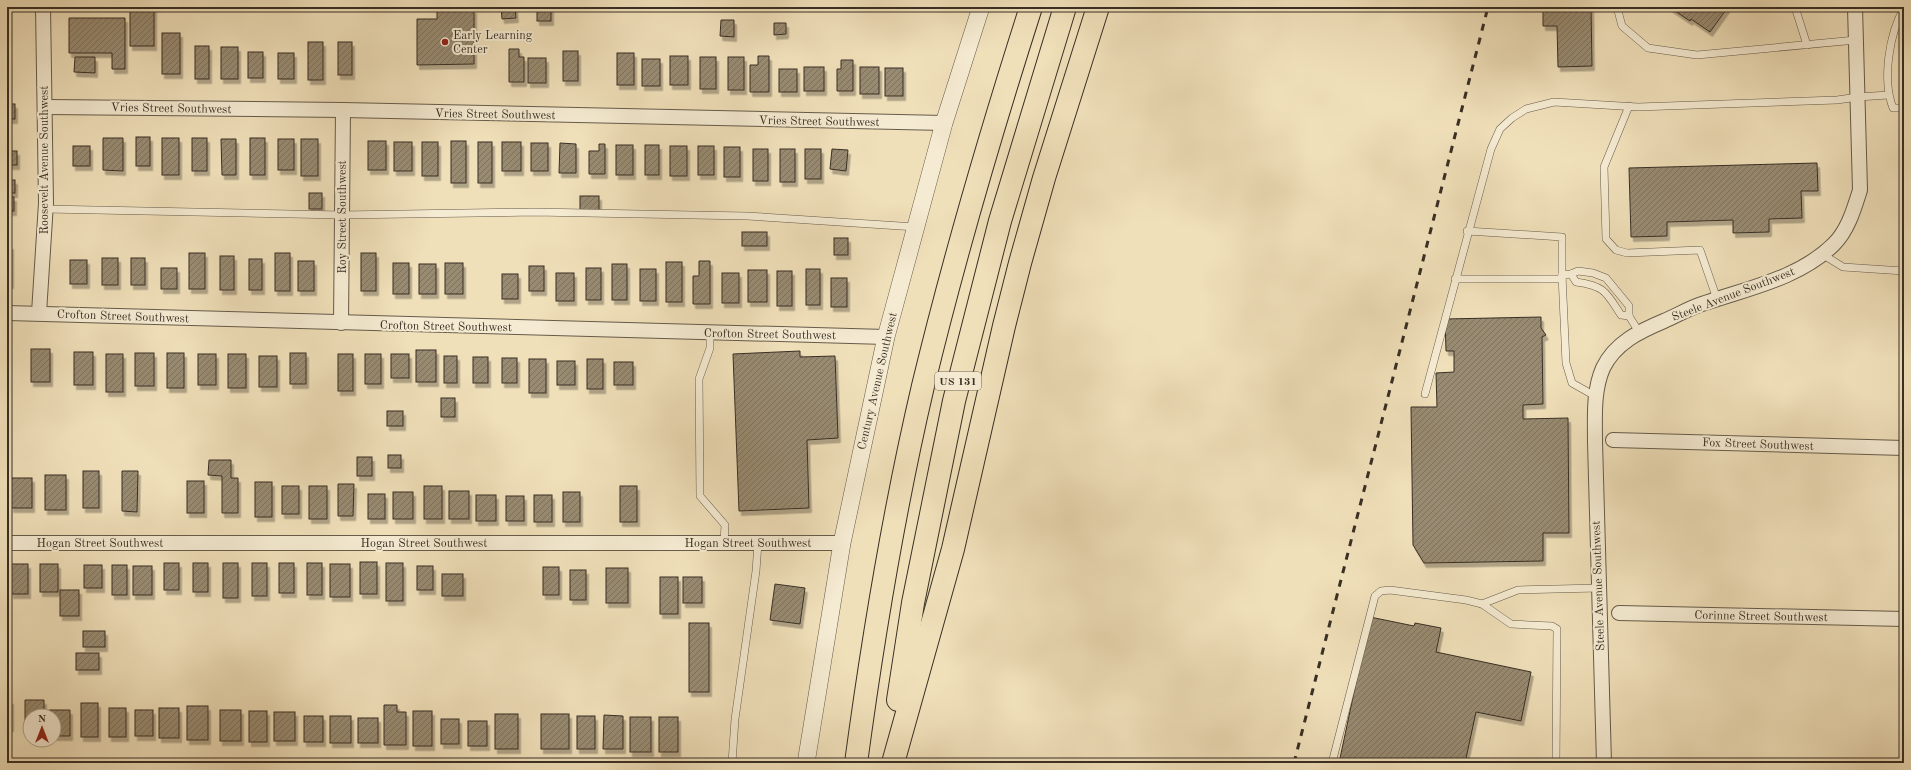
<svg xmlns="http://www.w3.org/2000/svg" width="1911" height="770" font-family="'Old Standard TT',serif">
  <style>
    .building { fill: url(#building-hatch); stroke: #382f24; filter: url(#shadow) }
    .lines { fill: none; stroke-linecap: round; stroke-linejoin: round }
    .service-casing { stroke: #665b4a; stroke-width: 8 }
    .minor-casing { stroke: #665b4a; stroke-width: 16 }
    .tertiary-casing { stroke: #665b4a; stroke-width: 18 }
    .motorway-casing { stroke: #382f24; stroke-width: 24 }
    .service { stroke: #f5ebd2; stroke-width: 7 }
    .minor { stroke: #f5ebd2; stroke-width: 14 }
    .tertiary { stroke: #f5ebd2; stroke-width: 17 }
    .motorway { stroke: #f0e0ba; stroke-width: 22 }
    .rail { stroke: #382f24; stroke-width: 3; stroke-dasharray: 7 7; stroke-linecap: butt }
    .poi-dot { fill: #8f2418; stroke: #f5ebd2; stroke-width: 1.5 }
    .labels { text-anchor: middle; stroke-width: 4; stroke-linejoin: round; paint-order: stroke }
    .shield { fill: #f5ebd2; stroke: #716758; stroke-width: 1 }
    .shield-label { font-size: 11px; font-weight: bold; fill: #382f24 }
    .poi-label { font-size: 12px; fill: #382f24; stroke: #f5ebd2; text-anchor: start }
    .street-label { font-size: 12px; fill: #382f24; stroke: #f5ebd2 }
  </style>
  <defs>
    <pattern id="building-hatch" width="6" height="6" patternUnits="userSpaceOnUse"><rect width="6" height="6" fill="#988b72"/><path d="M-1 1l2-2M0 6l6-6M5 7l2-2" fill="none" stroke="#7d725d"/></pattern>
    <filter id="shadow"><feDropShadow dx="2.5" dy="4.5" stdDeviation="0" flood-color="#0004"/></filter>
  </defs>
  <rect width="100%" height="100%" fill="#f0e0ba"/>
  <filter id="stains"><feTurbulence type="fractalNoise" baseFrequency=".005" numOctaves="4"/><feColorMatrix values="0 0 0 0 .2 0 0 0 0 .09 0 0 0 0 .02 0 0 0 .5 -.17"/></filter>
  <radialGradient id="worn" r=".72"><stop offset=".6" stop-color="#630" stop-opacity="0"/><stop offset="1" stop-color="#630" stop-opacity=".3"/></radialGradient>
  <g class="building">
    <rect x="130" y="7" width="24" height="39"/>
    <path d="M501,7H515L516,18L502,19Z"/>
    <rect x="537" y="7" width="14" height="14"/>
    <path d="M1543,7H1591L1592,66L1558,67L1557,26H1543Z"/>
    <path d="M1669,7H1728L1710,32L1691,19L1690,21Z"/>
    <path d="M437,9H474V64L417,65V19H437Z"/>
    <path d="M69,18H125V69H112V53H69Z"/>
    <path d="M721,20H734V37L720,36Z"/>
    <path d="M774,23H786V34L774,35Z"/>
    <rect x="162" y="33" width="18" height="41"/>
    <rect x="308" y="42" width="15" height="38"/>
    <rect x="338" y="42" width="14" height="33"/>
    <rect x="195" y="46" width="14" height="33"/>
    <rect x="221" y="47" width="17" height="32"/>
    <path d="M509,49H519V57H524V82H509Z"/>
    <rect x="563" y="51" width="15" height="30"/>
    <rect x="248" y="52" width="15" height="26"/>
    <rect x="278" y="53" width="16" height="26"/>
    <rect x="617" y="53" width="17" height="32"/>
    <rect x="670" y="56" width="18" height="29"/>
    <path d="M758,56H769V92H750V65H758Z"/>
    <path d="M75,57H95V73L74,72Z"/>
    <rect x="700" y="57" width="16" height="32"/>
    <rect x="728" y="57" width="16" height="33"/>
    <rect x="528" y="58" width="18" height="25"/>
    <rect x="642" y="59" width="18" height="27"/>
    <path d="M841,60H853V91H837V69H841Z"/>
    <rect x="804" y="67" width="20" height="24"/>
    <rect x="860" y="67" width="19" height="27"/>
    <rect x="885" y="68" width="18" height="28"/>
    <rect x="779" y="69" width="18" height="23"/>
    <rect x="7" y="104" width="8" height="15"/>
    <rect x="136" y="137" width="14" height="29"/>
    <path d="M103,138H123V171L103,170Z"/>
    <rect x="162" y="138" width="17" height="37"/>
    <rect x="192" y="138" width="15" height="33"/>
    <rect x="250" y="138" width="15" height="37"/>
    <path d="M221,139H236V175H222Z"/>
    <rect x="278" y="139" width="16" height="31"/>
    <rect x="301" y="139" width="17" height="37"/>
    <rect x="368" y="141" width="18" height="29"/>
    <rect x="451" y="141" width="15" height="42"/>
    <rect x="394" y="142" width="18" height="29"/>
    <rect x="422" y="142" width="16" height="34"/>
    <rect x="478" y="142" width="14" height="41"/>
    <rect x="502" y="142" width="19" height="29"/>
    <rect x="531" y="143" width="17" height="28"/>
    <path d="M560,143L576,144V173H559Z"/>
    <path d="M599,144H605V174H589V151H599Z"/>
    <rect x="616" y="145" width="17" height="30"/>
    <rect x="645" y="145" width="14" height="30"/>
    <rect x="73" y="146" width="17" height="20"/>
    <rect x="670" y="146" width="17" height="30"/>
    <rect x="698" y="146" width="16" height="29"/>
    <rect x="724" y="147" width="16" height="30"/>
    <rect x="753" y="149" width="15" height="32"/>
    <rect x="780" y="149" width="15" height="33"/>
    <rect x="805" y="149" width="16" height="30"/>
    <path d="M832,149L848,150L846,171L830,169Z"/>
    <rect x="7" y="151" width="10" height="14"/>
    <path d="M1817,163L1818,191H1801L1802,218L1769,219V232L1733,233V220L1667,222V236L1631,237L1629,168Z"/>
    <rect x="7" y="180" width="8" height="13"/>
    <rect x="309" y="193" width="13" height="16"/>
    <rect x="580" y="196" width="19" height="15"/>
    <rect x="7" y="197" width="7" height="14"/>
    <rect x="742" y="232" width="25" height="14"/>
    <rect x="834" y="238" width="14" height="17"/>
    <rect x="7" y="245" width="4" height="39"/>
    <rect x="189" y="253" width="16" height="36"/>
    <rect x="275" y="253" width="15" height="38"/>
    <rect x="361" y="253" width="15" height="38"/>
    <rect x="220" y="256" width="14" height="34"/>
    <rect x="102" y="258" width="16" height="27"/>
    <rect x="131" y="258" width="14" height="27"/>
    <rect x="249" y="259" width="13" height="31"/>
    <rect x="70" y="260" width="17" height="24"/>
    <rect x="298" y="261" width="16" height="30"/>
    <path d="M699,261H710V304H693V276H699Z"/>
    <rect x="666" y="262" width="16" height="40"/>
    <rect x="393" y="263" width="16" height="31"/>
    <rect x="445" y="263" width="18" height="31"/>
    <rect x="419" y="264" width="17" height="30"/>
    <rect x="612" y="264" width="15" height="36"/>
    <rect x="529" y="266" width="15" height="25"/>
    <rect x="161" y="268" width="16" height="21"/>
    <rect x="586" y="268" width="15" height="32"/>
    <rect x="640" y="269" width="16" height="32"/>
    <rect x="806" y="269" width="14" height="36"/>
    <rect x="748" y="270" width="19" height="32"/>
    <rect x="777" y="271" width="15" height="35"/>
    <rect x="556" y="273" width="18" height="28"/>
    <rect x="722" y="273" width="17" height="30"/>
    <rect x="502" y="274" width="16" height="25"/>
    <rect x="831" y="278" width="16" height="29"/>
    <path d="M1541,317V328L1546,335L1542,337L1543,404L1523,405V419L1568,418L1569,533H1543V561L1424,563L1413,545L1411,407H1437L1436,373L1454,372V351H1446L1445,319Z"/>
    <rect x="31" y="349" width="19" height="33"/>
    <rect x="416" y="350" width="20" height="32"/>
    <path d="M800,351V357L835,356L838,438L807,440L809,508L739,511L733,354Z"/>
    <rect x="74" y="352" width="19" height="33"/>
    <rect x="135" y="353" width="19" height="33"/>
    <rect x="167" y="353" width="17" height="35"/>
    <rect x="290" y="353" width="16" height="31"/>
    <rect x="106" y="354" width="17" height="38"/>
    <rect x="198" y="354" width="18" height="31"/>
    <rect x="228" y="354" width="18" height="34"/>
    <rect x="338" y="354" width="15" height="37"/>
    <rect x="365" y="354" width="16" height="30"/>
    <rect x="391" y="354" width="18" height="24"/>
    <rect x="259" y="356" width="18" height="31"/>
    <rect x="444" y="356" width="13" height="27"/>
    <rect x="473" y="357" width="15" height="26"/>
    <rect x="502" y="358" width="15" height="25"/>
    <rect x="529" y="359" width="17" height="34"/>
    <rect x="587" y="359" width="16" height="30"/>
    <rect x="557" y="361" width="18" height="24"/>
    <rect x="614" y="362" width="19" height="23"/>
    <rect x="441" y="398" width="14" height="19"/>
    <rect x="387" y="411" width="16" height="15"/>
    <rect x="388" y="455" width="13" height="13"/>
    <rect x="357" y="457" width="15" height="19"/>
    <path d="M209,460H231V478H238V513H222V476L208,475Z"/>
    <rect x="83" y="471" width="16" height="37"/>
    <path d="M122,471H138L137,512L122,511Z"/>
    <rect x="45" y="475" width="21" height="35"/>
    <rect x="11" y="478" width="21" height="30"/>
    <rect x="187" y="481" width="17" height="32"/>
    <rect x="255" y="482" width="17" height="35"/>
    <path d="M338,484H354L353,516H338Z"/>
    <rect x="282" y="486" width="17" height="28"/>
    <rect x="309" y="486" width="18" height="33"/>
    <rect x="424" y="486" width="18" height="33"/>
    <rect x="620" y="486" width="17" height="36"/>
    <rect x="449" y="491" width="20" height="28"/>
    <rect x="393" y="492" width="20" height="27"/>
    <rect x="563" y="492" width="17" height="30"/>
    <rect x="368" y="494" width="17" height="25"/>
    <rect x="476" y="495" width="20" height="26"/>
    <rect x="534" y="495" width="18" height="27"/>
    <rect x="506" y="496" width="18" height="25"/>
    <rect x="360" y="562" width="17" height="32"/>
    <rect x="164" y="563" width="15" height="27"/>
    <rect x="193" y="563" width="15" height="29"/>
    <rect x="223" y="563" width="15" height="35"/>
    <rect x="252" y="563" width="15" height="33"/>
    <rect x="279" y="563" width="15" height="30"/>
    <rect x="307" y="563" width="15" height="32"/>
    <rect x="386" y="563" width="17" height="38"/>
    <rect x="11" y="564" width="17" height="30"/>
    <rect x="40" y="564" width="18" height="28"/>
    <rect x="330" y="564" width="20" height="33"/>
    <rect x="84" y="565" width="18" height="23"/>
    <rect x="112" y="565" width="15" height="30"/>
    <rect x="133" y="566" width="19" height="29"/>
    <rect x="417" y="566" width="16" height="24"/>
    <rect x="543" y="567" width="16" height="28"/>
    <rect x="606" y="568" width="22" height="35"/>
    <rect x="570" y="570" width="16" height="30"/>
    <rect x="442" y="574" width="21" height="22"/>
    <rect x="660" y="577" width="18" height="37"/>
    <rect x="683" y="577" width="19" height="26"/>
    <path d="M775,584L805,588L800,624L770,620Z"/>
    <rect x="60" y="590" width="19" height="26"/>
    <path d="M1370,617L1414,626L1415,623L1441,628L1436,652L1531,672L1521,721L1476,712L1465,763H1339Z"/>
    <rect x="689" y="623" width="20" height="69"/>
    <rect x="83" y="631" width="22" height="16"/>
    <rect x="76" y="653" width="23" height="17"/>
    <rect x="7" y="700" width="4" height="27"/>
    <path d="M25,700H44V716H30V731H25Z"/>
    <rect x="81" y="703" width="17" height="34"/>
    <path d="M384,705H397V712H406V745H384Z"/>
    <rect x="187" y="706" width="21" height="34"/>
    <rect x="109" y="708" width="17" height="29"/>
    <rect x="159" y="708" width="20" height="30"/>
    <path d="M49,710H70V736H54V716H49Z"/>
    <rect x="135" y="710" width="18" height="26"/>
    <rect x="220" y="710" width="21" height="31"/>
    <rect x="249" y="711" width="18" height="31"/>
    <rect x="413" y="711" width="19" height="35"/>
    <rect x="274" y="712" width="21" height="29"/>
    <rect x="495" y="714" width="23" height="35"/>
    <rect x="541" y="714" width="28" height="35"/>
    <path d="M604,715L623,716V749H603Z"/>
    <rect x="304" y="716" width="19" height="26"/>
    <rect x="330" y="716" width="21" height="27"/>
    <rect x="577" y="716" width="18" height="33"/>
    <rect x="630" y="717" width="21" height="35"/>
    <rect x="659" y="717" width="19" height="35"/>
    <rect x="358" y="718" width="20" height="25"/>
    <rect x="441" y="719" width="18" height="25"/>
    <rect x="468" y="721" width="19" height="25"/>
  </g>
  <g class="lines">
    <defs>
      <g id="service">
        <path d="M1617,7L1622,26L1648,48L1697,55L1856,40"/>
        <path d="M1795,7L1807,45"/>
        <path d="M1904,8C1889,34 1882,80 1893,108H1904"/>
        <path d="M1629,106L1604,167L1606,239L1616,250L1627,253L1700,250L1717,299"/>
        <path d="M46,209L342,215L534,212L747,216L916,227"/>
        <path d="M1467,231L1562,237V275L1571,274L1578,271L1593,273L1606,278L1629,306V316L1639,332"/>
        <path d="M1822,254L1843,267L1904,271"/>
        <path d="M1571,274L1576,282C1605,286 1606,292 1621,315L1629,316"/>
        <path d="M1562,275L1566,363L1572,383L1595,396"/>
        <path d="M1455,279H1562"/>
        <path d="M710,332V348L699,379L700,496L725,525L724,543"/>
        <path d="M1425,394L1491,149L1500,129L1512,118L1526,109L1554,102L1638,107L1837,100L1858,97L1888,95"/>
        <path d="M1482,604L1518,590L1598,588"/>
        <path d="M732,763L735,719L756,571L758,543"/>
        <path d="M1332,763L1375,596L1381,591L1390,590L1466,600L1482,604L1511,624L1552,626L1557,629L1556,763"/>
      </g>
      <g id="minor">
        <path d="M46,107L343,110L944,123"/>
        <path d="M7,313L886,337"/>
        <path d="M39,313L46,203L43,7"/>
        <path d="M341,323L343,110"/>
        <path d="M1613,440L1904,448"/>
        <path d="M7,543H842"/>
        <path d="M1619,613L1904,619"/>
        <path d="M1604,763L1595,442C1595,417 1593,391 1603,368C1615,343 1640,331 1664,321C1678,315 1691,307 1705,303C1749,288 1800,278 1834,244C1848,230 1854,209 1860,190L1855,7"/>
      </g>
      <path id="tertiary" d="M806,763L842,543L886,337L944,123L981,7"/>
      <g id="motorway">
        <path d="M898,700L913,603L954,401L1000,221L1065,7"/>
        <path d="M856,763C873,637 894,510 923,386C954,258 991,132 1031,7"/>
        <path d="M893,763L953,549L1004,326L1020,263L1044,178L1098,7"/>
      </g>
    </defs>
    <use href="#service" class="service-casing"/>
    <use href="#minor" class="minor-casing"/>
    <use href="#tertiary" class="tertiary-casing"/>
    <use href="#motorway" class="motorway-casing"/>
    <use href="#service" class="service"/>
    <use href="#minor" class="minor"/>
    <use href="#tertiary" class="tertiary"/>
    <use href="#motorway" class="motorway"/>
    <path class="rail" d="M1294,763L1488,7"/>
  </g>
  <circle class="poi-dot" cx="445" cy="42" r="4"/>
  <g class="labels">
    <rect class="shield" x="935" y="372" width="46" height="18" rx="3"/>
    <g class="shield-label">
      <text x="958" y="385">US 131</text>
    </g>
    <g class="poi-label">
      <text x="453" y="39">Early Learning<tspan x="453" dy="14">Center</tspan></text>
    </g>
    <g class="street-label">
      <text transform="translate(171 108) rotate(1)" y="4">Vries Street Southwest</text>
      <text transform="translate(495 114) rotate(1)" y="4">Vries Street Southwest</text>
      <text transform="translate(819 121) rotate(1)" y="4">Vries Street Southwest</text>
      <text transform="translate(44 160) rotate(-90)" y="4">Roosevelt Avenue Southwest</text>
      <text transform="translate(342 217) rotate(-90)" y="4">Roy Street Southwest</text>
      <text transform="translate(1733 294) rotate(-21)" y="4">Steele Avenue Southwest</text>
      <text transform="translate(123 316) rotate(2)" y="4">Crofton Street Southwest</text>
      <text transform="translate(446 326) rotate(1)" y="4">Crofton Street Southwest</text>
      <text transform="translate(770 334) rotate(1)" y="4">Crofton Street Southwest</text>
      <text transform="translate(877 381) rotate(-77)" y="4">Century Avenue Southwest</text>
      <text transform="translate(1758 444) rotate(2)" y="4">Fox Street Southwest</text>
      <text x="100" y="547">Hogan Street Southwest</text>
      <text x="424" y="547">Hogan Street Southwest</text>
      <text x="748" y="547">Hogan Street Southwest</text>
      <text transform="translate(1598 586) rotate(-92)" y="4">Steele Avenue Southwest</text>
      <text transform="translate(1761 616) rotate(1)" y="4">Corinne Street Southwest</text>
    </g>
  </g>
  <rect width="1911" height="770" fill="none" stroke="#f0e0ba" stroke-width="24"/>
  <rect x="8" y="8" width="1895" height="754" fill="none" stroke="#382f24" stroke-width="2"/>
  <rect x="12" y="12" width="1887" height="746" fill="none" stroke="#382f24"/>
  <g transform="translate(42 728)"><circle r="19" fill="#f5ebd2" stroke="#a9a08c"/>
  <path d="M0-3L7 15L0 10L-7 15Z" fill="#8f2418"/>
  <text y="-6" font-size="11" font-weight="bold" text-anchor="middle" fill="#382f24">N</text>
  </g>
  <rect width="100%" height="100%" filter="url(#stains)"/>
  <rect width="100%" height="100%" fill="url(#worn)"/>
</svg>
